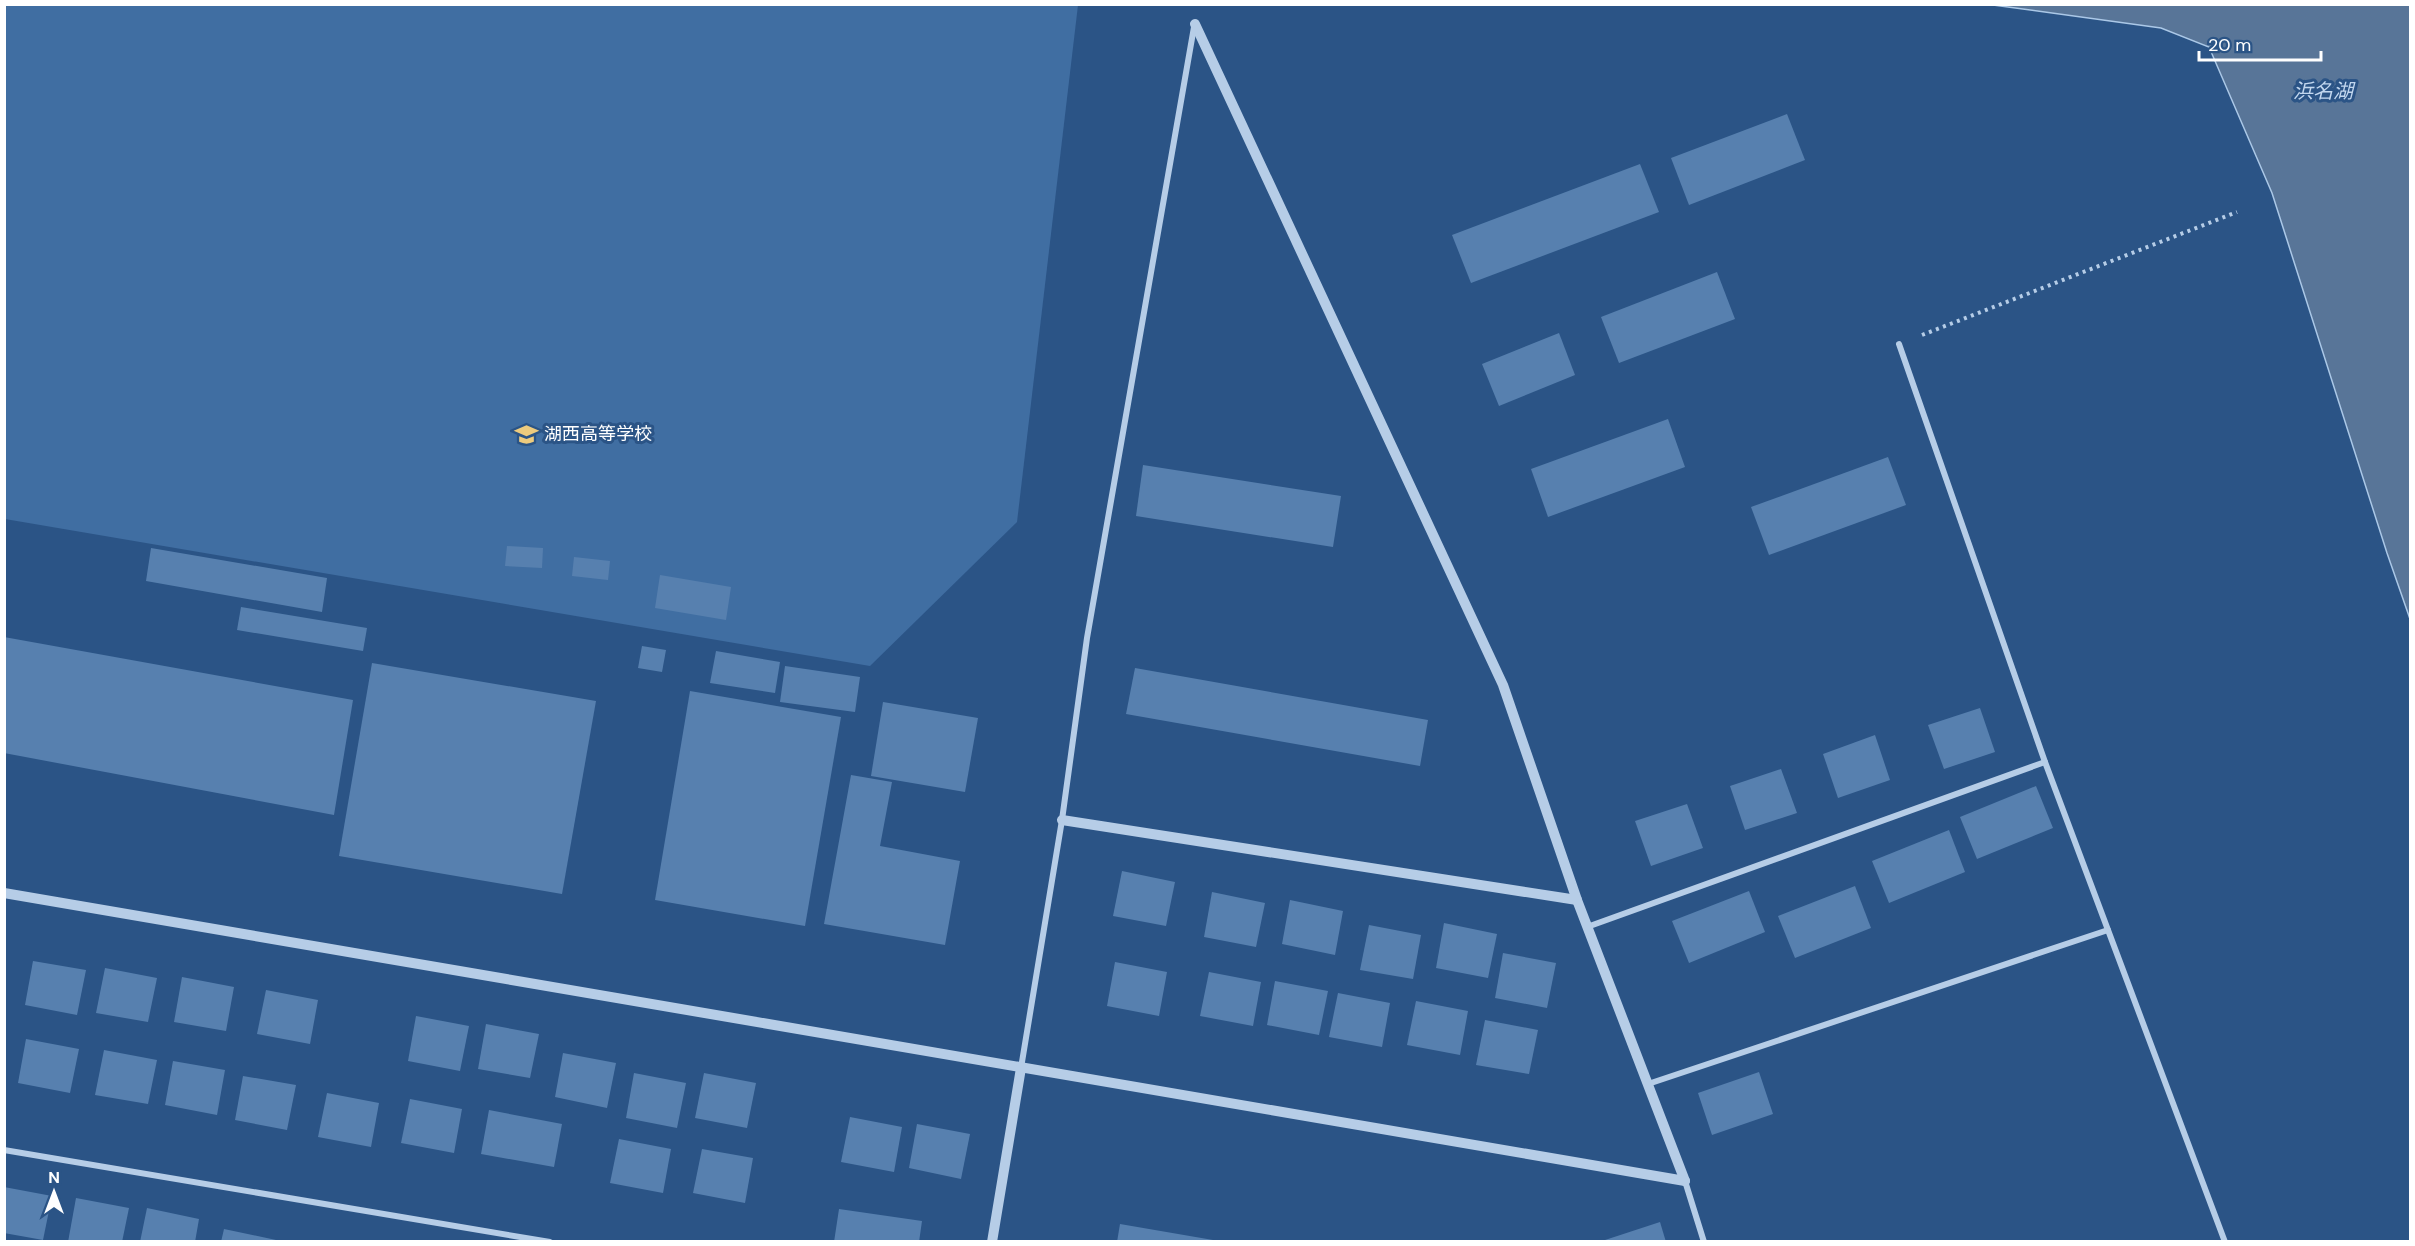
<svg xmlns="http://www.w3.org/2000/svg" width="2415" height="1246" font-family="'DM Sans','Noto Sans JP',sans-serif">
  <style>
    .green { fill: #406ea2 }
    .water { fill: #587598; stroke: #abc8e7; stroke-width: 1.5 }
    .building { fill: #5780af }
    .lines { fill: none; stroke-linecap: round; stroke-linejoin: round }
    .path { stroke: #b6cde7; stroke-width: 4; stroke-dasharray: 3 4.5; stroke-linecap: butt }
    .minor { stroke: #b6cde7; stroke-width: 6 }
    .tertiary { stroke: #b6cde7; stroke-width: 10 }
    .labels { text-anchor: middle; stroke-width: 6; stroke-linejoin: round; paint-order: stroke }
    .poi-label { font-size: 18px; fill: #fff; stroke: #2b5486; text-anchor: start }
    .water-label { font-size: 20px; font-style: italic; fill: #c2d7ef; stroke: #2b5486 }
  </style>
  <rect width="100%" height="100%" fill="#2b5486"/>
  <path class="green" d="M4,5H1078L1017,522L870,666L5,519Z"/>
  <path class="water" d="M1993,5H2410V619L2387,553L2272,193L2209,47L2161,28Z"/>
  <g class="building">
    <path d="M1787,114L1805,160L1689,205L1671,158Z"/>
    <path d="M1640,164L1659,212L1471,283L1452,235Z"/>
    <path d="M1717,272L1735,319L1619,363L1601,317Z"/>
    <path d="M1559,333L1575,375L1499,406L1482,364Z"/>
    <path d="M1668,419L1685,467L1548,517L1531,469Z"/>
    <path d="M1888,457L1906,505L1769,555L1751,507Z"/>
    <path d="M1143,465L1341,496L1333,547L1136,516Z"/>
    <path d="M507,546L543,548L542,568L505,566Z"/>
    <path d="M151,548L327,578L322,612L146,581Z"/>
    <path d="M574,557L610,561L608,580L572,576Z"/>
    <path d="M660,575L731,587L726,620L655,608Z"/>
    <path d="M241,607L367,628L363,651L237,630Z"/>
    <path d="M4,637L353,700L334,815L4,753Z"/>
    <path d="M642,646L666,650L662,672L638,668Z"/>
    <path d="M716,651L780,662L775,693L710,683Z"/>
    <path d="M372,663L596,701L562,894L339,856Z"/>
    <path d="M785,666L860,677L855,712L780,702Z"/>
    <path d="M1135,668L1428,720L1420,766L1126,714Z"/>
    <path d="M690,691L841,717L805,926L655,900Z"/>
    <path d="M883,702L978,718L965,792L871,776Z"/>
    <path d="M1980,708L1995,752L1944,769L1928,725Z"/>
    <path d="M1875,735L1890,780L1838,798L1823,754Z"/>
    <path d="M1781,769L1797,813L1745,830L1730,786Z"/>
    <path d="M851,775L892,782L880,846L960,861L945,945L824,924Z"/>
    <path d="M2036,786L2053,828L1977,859L1960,817Z"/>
    <path d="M1687,804L1703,848L1651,866L1635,821Z"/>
    <path d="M1949,830L1965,872L1889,903L1872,861Z"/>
    <path d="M1122,871L1175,882L1166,926L1113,916Z"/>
    <path d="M1855,886L1871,928L1795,958L1778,916Z"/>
    <path d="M1749,891L1765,932L1689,963L1672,921Z"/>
    <path d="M1212,892L1265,903L1256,947L1204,937Z"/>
    <path d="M1290,900L1343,911L1335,955L1282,944Z"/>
    <path d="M1444,923L1497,934L1488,978L1436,968Z"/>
    <path d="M1369,925L1421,935L1413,979L1360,970Z"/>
    <path d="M1503,953L1556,963L1547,1008L1495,998Z"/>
    <path d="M33,961L86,970L77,1015L25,1005Z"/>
    <path d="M1115,962L1167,972L1159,1016L1107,1006Z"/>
    <path d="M105,968L157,978L148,1022L96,1013Z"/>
    <path d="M1209,972L1261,982L1253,1026L1200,1016Z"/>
    <path d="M182,977L234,987L226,1031L174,1022Z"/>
    <path d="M1275,981L1328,991L1319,1035L1267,1025Z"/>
    <path d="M266,990L318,1000L310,1044L257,1034Z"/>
    <path d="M1338,993L1390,1003L1382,1047L1329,1037Z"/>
    <path d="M1416,1001L1468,1011L1460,1055L1407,1045Z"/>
    <path d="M416,1016L469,1026L460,1071L408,1061Z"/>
    <path d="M1485,1020L1538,1030L1529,1074L1476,1065Z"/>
    <path d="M486,1024L539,1034L530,1078L478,1069Z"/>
    <path d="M26,1039L79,1049L70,1093L18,1083Z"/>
    <path d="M104,1050L157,1060L148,1104L95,1095Z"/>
    <path d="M563,1053L616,1063L607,1108L555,1097Z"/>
    <path d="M173,1061L225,1070L217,1115L165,1105Z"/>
    <path d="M1759,1072L1773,1114L1712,1135L1698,1093Z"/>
    <path d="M634,1073L686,1083L677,1128L626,1118Z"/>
    <path d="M704,1073L756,1083L747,1128L695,1118Z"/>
    <path d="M243,1076L296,1085L287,1130L235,1120Z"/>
    <path d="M327,1093L379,1103L371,1147L318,1137Z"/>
    <path d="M410,1099L462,1109L454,1153L401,1143Z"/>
    <path d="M489,1110L562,1124L554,1167L481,1154Z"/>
    <path d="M850,1117L902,1127L894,1172L841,1162Z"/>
    <path d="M917,1124L970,1134L961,1179L909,1168Z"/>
    <path d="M619,1139L671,1149L663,1193L610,1183Z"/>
    <path d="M702,1149L753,1158L745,1203L693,1193Z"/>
    <path d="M4,1187L52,1196L43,1240L4,1233Z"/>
    <path d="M76,1198L129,1208L122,1242H68Z"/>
    <path d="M147,1208L199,1219L195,1242H140Z"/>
    <path d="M839,1209L922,1221L919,1242H834Z"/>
    <path d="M1660,1222L1666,1242H1602V1241Z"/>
    <path d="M1120,1224L1213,1240L1212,1242H1117Z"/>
    <path d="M224,1229L276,1240V1242H221Z"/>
  </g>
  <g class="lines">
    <path class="path" d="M1922,335L2237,212"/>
    <g class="minor">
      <path d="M1899,344L2045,762L2225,1242"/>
      <path d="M1587,927L2045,762"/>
      <path d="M1021,1068L1062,820L1087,638L1194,27"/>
      <path d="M1648,1084L2108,930"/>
      <path d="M4,1150L550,1242"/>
      <path d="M1685,1181L1704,1242"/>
    </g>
    <g class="tertiary">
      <path d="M1195,24L1503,685L1577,900L1685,1181"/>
      <path d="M1062,820L1577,900"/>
      <path d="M4,893L1685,1181"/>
      <path d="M992,1242L1021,1068"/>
    </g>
  </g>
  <defs>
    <symbol id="school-bare" viewBox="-9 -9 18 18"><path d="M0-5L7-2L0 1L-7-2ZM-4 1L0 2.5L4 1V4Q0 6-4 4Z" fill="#edcb7e" stroke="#2b5486" stroke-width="2.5" paint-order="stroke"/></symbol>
  </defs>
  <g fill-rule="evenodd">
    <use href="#school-bare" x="510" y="418" width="33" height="33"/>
  </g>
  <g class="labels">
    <g class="poi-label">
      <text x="544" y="440">湖西高等学校</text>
    </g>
    <g class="water-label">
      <text x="2323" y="98">浜名湖</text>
    </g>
  </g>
  <rect width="2415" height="1246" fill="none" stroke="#ffffff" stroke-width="12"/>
  <g transform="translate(54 1192)" stroke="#2b5486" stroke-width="4.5" paint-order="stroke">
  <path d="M0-4.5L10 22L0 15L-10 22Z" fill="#ffffff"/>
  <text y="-9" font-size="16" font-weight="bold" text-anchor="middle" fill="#ffffff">N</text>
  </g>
  <path d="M2199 51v9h122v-9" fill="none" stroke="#ffffff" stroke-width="3"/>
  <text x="2208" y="51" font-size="18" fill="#ffffff" stroke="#2b5486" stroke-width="4.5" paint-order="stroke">20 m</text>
</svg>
